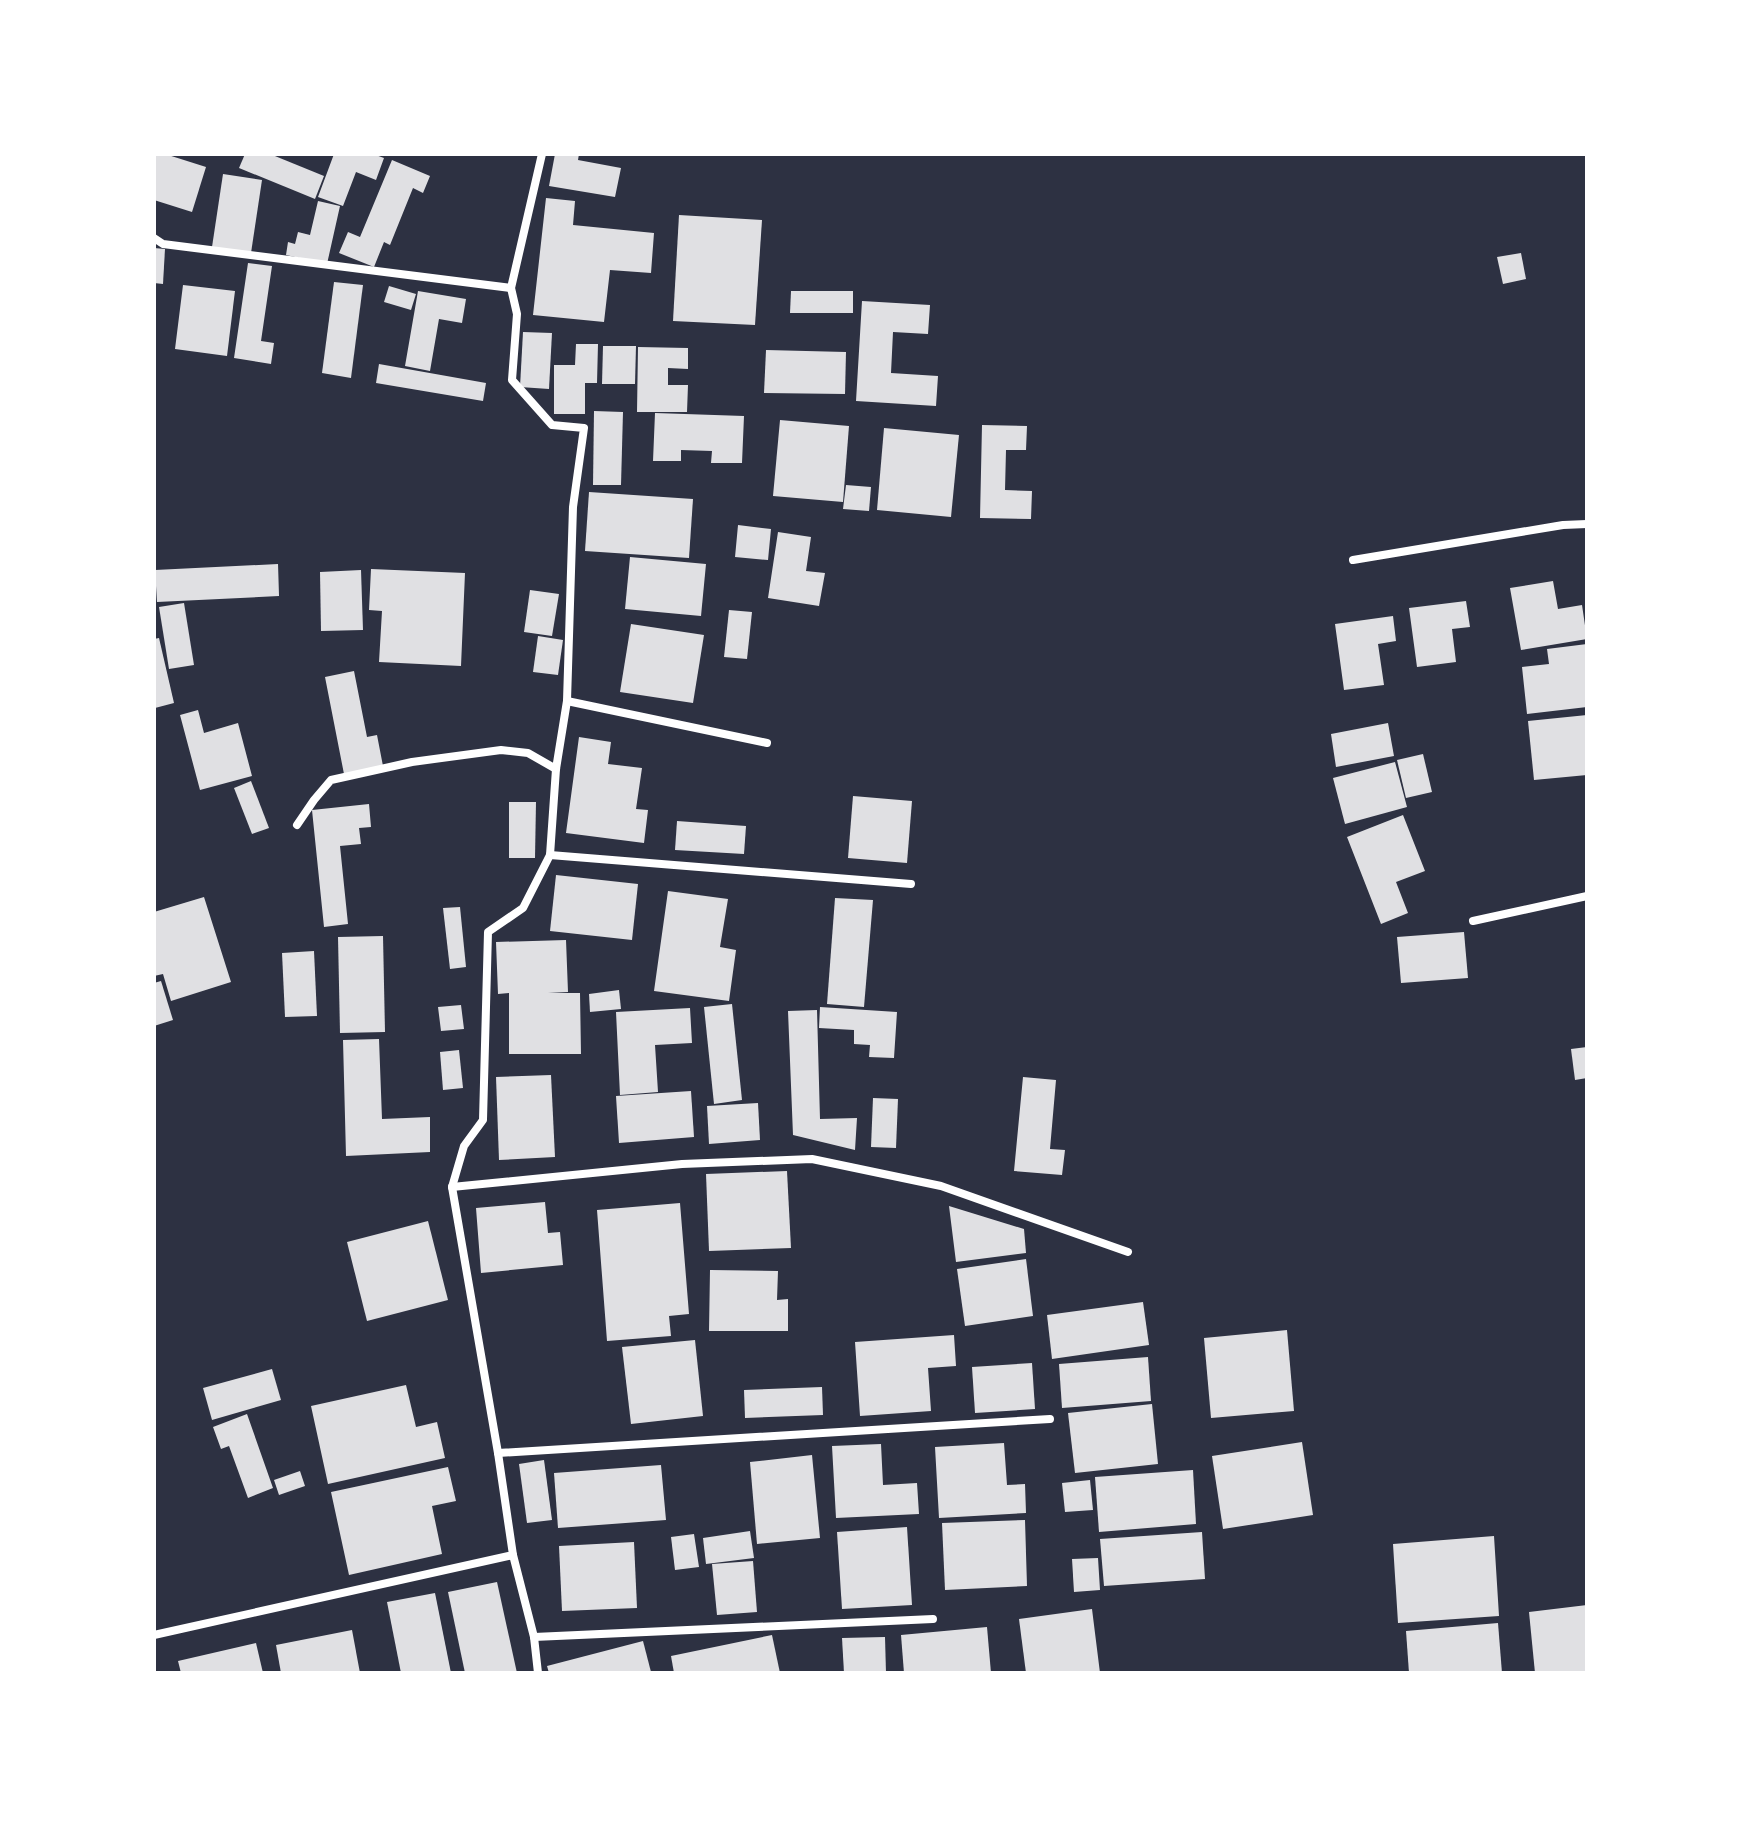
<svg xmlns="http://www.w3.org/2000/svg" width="1741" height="1827" font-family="'PT Sans',sans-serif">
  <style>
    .building { fill: #e0e0e3 }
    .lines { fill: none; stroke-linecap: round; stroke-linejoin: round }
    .minor { stroke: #fff; stroke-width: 8 }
  </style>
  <rect width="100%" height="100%" fill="#2d3142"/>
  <g class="building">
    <path d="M154,154H165L206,167L192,212L154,200Z"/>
    <path d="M245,154H270L324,176L315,199L239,168Z"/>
    <path d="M334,154H373L384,158L376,180L356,172L343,206L318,197Z"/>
    <path d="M555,154H579L578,160L621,168L615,197L549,186Z"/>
    <path d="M392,160L430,176L423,193L413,188L390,245L384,242L374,267L339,253L348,232L360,237Z"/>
    <path d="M223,174L262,180L251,253L212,247Z"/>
    <path d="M546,198L575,201L573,225L654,233L651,273L610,270L604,322L533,315Z"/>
    <path d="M318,201L340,206L327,264L286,255L288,242L295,244L298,232L310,235Z"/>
    <path d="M679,215L762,220L755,325L673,321Z"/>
    <path d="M154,248L165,249L163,284L154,283Z"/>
    <path d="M1521,253L1526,279L1503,284L1497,257Z"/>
    <path d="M248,263L272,266L261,341L274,343L271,364L234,358Z"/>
    <path d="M334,282L363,285L351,378L322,373Z"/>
    <path d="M183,285L235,291L227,356L175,349Z"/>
    <path d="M389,286L416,294L411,310L384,302Z"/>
    <path d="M418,291L466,299L462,323L439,319L430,371L405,366Z"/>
    <path d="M791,291H853V313H790Z"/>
    <path d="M862,301L930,305L928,334L893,332L891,373L938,376L936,406L856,401Z"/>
    <path d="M523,332L552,333L549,389L520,387Z"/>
    <path d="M576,344H598L597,383H585V414H554V365H575Z"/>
    <path d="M603,346H636L635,384H602Z"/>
    <path d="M638,347L688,348V369L668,368V385H688L687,412H637Z"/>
    <path d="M766,350L846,352L845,394L764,393Z"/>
    <path d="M379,364L486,383L483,401L376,383Z"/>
    <path d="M594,411L623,412L621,485H593Z"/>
    <path d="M655,413L744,416L742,463H711L712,451L681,450V461H653Z"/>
    <path d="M780,420L849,426L843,502L773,496Z"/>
    <path d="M982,425L1027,426L1026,450H1006L1005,490L1032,491L1031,519L980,518Z"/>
    <path d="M884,428L959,435L951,517L877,510Z"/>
    <path d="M846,485L871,487L869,511L843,509Z"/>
    <path d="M589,492L693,499L689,558L585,551Z"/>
    <path d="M738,525L771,529L768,560L735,557Z"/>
    <path d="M778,532L811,537L806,571L825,573L819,606L768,598Z"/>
    <path d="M630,557L706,564L701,616L625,609Z"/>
    <path d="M278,564L279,596L157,602L155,570Z"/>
    <path d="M371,569L465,573L461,666L379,662L382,611L369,610Z"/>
    <path d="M361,570L363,630L321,631L320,572Z"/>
    <path d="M1553,581L1558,609L1582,605L1587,639L1521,650L1510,588Z"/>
    <path d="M530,590L559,594L552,636L524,632Z"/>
    <path d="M1466,601L1470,627L1452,629L1456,662L1417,667L1409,608Z"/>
    <path d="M184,603L194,665L169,669L159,607Z"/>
    <path d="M729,610L752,612L747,659L724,657Z"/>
    <path d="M1393,616L1396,641L1378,644L1384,685L1344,690L1335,624Z"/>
    <path d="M631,624L704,635L693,703L620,692Z"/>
    <path d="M538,636L563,640L558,675L533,672Z"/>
    <path d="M159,638L174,703L155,708L154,639Z"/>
    <path d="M1587,644V707L1527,714L1522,667L1549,664L1547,649Z"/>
    <path d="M354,671L367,737L377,735L383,766L344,774L325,677Z"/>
    <path d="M198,710L204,733L238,723L252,776L200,790L180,715Z"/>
    <path d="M1587,715V775L1534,780L1528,721Z"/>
    <path d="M1388,723L1394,756L1336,767L1331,734Z"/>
    <path d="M579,737L611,742L608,764L642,768L636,809L648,810L644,843L566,833Z"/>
    <path d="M1423,754L1432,792L1406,798L1397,760Z"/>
    <path d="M1395,762L1407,807L1345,824L1333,778Z"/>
    <path d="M251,781L269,828L252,834L234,788Z"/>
    <path d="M853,796L912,801L907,863L848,858Z"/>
    <path d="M509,802H536L535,858H509Z"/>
    <path d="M369,804L371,827L359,828L361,844L340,846L348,924L324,927L312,810Z"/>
    <path d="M1403,815L1425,871L1396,882L1408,913L1381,924L1347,837Z"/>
    <path d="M677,821L746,826L744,854L675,850Z"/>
    <path d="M556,875L638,884L632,940L550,931Z"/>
    <path d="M668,891L728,899L720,947L736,950L729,1001L654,991Z"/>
    <path d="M204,897L231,982L171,1001L163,974L154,976V912Z"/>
    <path d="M835,898L873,900L864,1007L827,1004Z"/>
    <path d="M460,907L466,967L450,969L443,908Z"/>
    <path d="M1464,932L1468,978L1401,983L1397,937Z"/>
    <path d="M383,936L385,1032L340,1033L338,937Z"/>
    <path d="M566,940L568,992L548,993H580L581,1054H509V993L498,994L496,942Z"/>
    <path d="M314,951L317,1016L285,1017L282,953Z"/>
    <path d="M161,981L173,1020L154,1026V983Z"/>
    <path d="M619,990L621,1009L590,1012L589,994Z"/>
    <path d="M732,1004L742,1100L714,1104L704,1007Z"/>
    <path d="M461,1005L464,1029L441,1031L438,1007Z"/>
    <path d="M820,1007L897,1012L894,1058L869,1057L870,1045L854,1044V1030L819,1028Z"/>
    <path d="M690,1008L692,1043L655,1045L658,1092L620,1095L616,1012Z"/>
    <path d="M817,1010L820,1119L857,1118L855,1150L793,1135L788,1011Z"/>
    <path d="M379,1039L382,1119L430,1117V1152L346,1156L343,1040Z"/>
    <path d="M1587,1047V1078L1575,1080L1571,1049Z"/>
    <path d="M459,1050L463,1088L443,1090L440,1052Z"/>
    <path d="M551,1075L555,1157L499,1160L496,1077Z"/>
    <path d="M1023,1077L1056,1080L1050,1149L1065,1150L1062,1175L1014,1171Z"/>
    <path d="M691,1091L694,1137L619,1143L616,1096Z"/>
    <path d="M873,1098L898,1099L896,1148L871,1147Z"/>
    <path d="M758,1103L760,1140L709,1144L707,1106Z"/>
    <path d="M787,1171L791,1248L709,1251L706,1174Z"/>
    <path d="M545,1202L548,1233L560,1232L563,1265L481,1273L476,1208Z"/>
    <path d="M680,1203L689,1314L669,1316L671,1336L607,1341L597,1210Z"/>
    <path d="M949,1206L1024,1229L1026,1253L956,1262Z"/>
    <path d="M428,1221L448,1300L367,1321L347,1242Z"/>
    <path d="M1026,1259L1033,1316L965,1326L957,1269Z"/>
    <path d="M710,1270L778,1271L777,1300L788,1299V1331H709Z"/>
    <path d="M1143,1302L1149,1345L1052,1359L1047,1315Z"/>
    <path d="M1287,1330L1294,1411L1211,1418L1204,1338Z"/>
    <path d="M954,1335L956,1366L928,1368L931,1411L860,1416L855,1342Z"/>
    <path d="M695,1340L703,1416L631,1424L622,1347Z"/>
    <path d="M1148,1357L1151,1401L1062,1408L1059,1364Z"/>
    <path d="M1032,1363L1035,1409L975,1413L972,1367Z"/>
    <path d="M272,1369L281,1400L212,1420L203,1388Z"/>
    <path d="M406,1385L416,1427L437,1422L445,1458L328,1484L311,1406Z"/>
    <path d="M822,1387L823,1415L745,1418L744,1390Z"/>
    <path d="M1152,1404L1158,1464L1075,1473L1068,1413Z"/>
    <path d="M247,1414L273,1488L248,1498L229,1446L221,1449L213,1427Z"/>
    <path d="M1302,1442L1313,1515L1223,1529L1212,1456Z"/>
    <path d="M1004,1443L1007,1485L1025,1484L1026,1513L939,1518L935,1447Z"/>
    <path d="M881,1444L883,1485L917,1483L919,1514L836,1518L832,1446Z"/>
    <path d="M812,1455L820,1538L757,1544L750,1462Z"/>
    <path d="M544,1460L552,1520L527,1523L519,1464Z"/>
    <path d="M661,1465L666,1520L558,1528L554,1473Z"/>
    <path d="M448,1467L456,1501L432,1506L442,1554L349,1575L331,1492Z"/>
    <path d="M1193,1470L1196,1524L1099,1532L1095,1477Z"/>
    <path d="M300,1471L305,1486L279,1495L274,1480Z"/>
    <path d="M1090,1480L1093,1510L1065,1512L1062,1483Z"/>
    <path d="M1025,1520L1027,1586L945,1590L942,1523Z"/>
    <path d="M907,1527L912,1605L842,1609L837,1532Z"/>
    <path d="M750,1531L754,1558L706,1564L703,1538Z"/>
    <path d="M1202,1532L1205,1579L1104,1586L1100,1539Z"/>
    <path d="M694,1534L699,1567L675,1570L671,1537Z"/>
    <path d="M1494,1536L1499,1616L1398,1623L1393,1544Z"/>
    <path d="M634,1542L637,1608L562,1611L559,1546Z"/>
    <path d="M1098,1558L1100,1590L1074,1592L1072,1559Z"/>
    <path d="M753,1561L757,1612L717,1615L712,1564Z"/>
    <path d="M497,1582L517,1673H465L448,1592Z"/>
    <path d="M435,1593L451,1673H401L387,1602Z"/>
    <path d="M1587,1605V1673H1535L1529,1612Z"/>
    <path d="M1092,1609L1100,1673H1026L1019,1619Z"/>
    <path d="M1498,1623L1502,1673H1409L1406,1631Z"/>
    <path d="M987,1627L991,1673H904L901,1635Z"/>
    <path d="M352,1630L360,1673H281L276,1645Z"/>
    <path d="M772,1635L780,1673H674L671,1656Z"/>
    <path d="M885,1637L886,1673H844L842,1638Z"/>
    <path d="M643,1641L651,1672L549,1673L547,1666Z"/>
    <path d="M256,1643L263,1673H181L178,1661Z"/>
  </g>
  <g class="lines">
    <g class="minor">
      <path d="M154,238L163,244L511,288"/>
      <path d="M1353,560L1563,525L1587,524"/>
      <path d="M567,701L767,743"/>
      <path d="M297,825L314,800L331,780L412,762L501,750L528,753L556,769"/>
      <path d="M550,855L911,884"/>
      <path d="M1473,921L1587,896"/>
      <path d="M452,1187L682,1164L812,1159L941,1186L1128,1252"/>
      <path d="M498,1453L1050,1419"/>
      <path d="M513,1555L534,1637L538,1673"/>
      <path d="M154,1635L513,1555L498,1453L452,1187L464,1146L483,1120L488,932L523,908L550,855L556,769L567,701L573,507L584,428L552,425L512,380L517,314L511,288L542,154"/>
      <path d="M534,1637L933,1619"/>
    </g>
  </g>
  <rect width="1741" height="1827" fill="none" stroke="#ffffff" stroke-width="312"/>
</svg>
